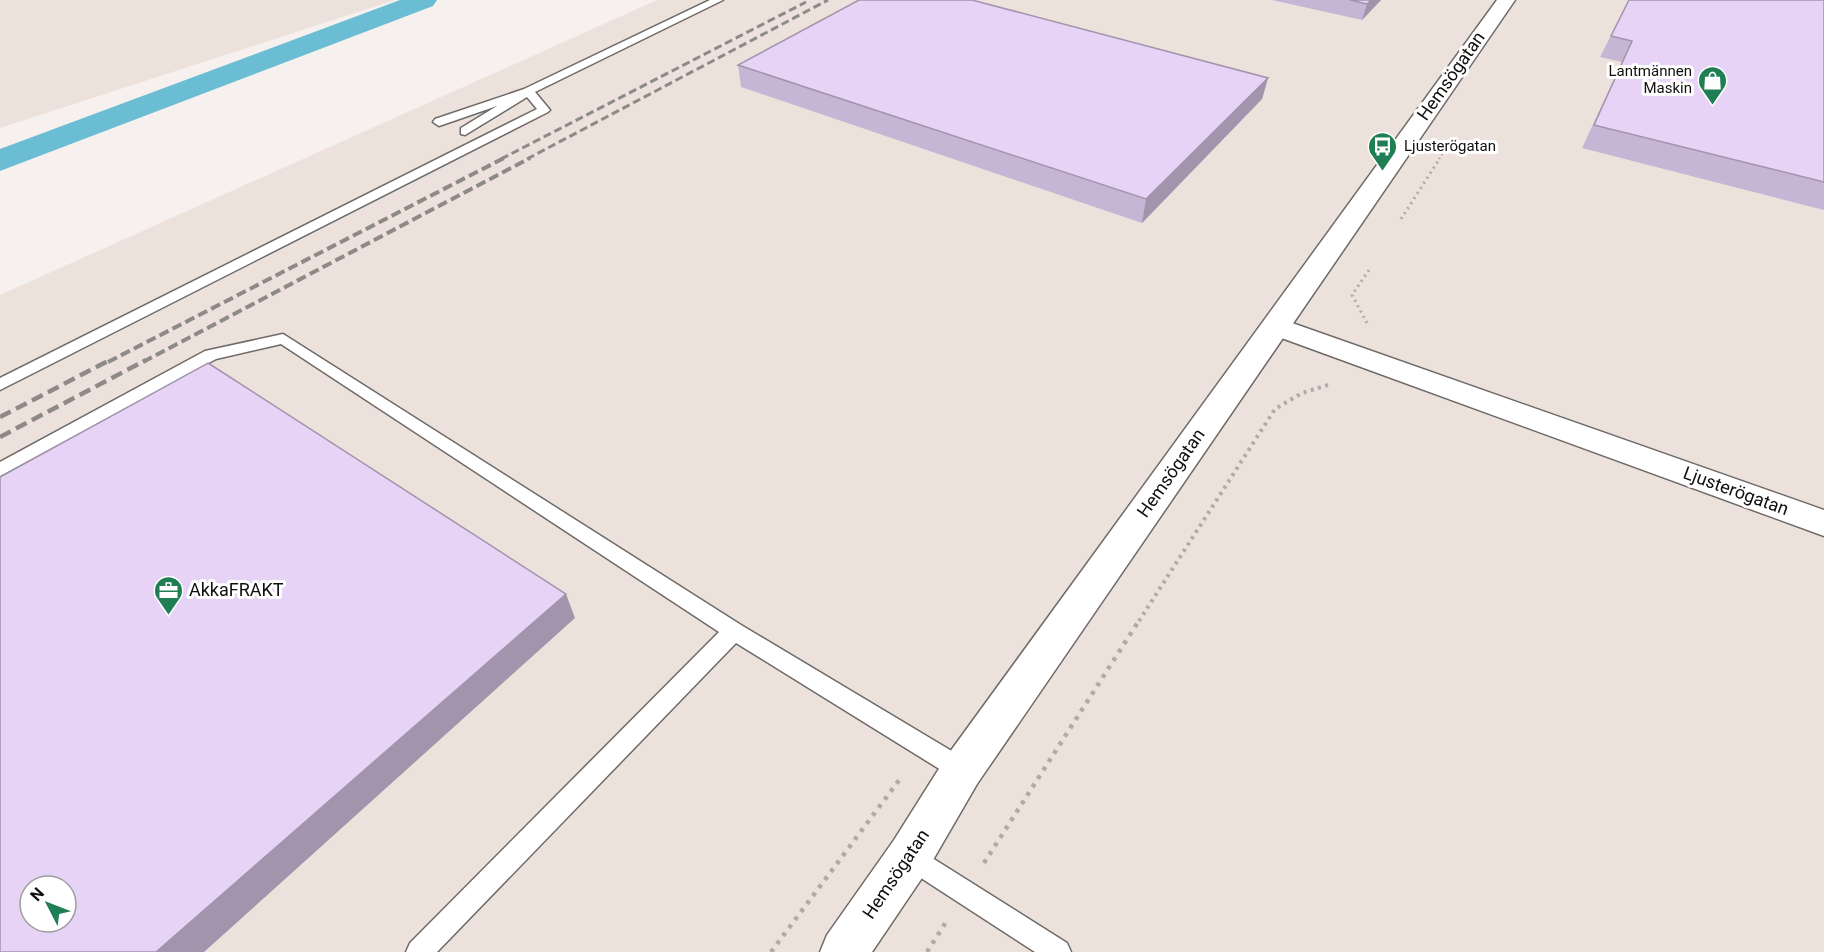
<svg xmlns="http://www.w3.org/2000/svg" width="1824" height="952" font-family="Roboto,sans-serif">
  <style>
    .built { fill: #ede1dc; fill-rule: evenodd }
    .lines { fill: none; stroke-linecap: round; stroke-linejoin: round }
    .canal { fill: #6bbdd4; fill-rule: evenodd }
    .lane-casing { stroke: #6e6a68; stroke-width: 3 }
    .street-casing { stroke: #6e6a68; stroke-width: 3 }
    .secondary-casing { stroke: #6e6a68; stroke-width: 3 }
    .path-far3 { stroke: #afaba8; stroke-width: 2; stroke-dasharray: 1.5 3; stroke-linecap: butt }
    .path-far2 { stroke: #afaba8; stroke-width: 3; stroke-dasharray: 2 4; stroke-linecap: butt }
    .path-far1 { stroke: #afaba8; stroke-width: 4; stroke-dasharray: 3 4.5; stroke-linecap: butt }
    .path { stroke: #afaba8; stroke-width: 4.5; stroke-dasharray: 4 6; stroke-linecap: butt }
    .lane { fill: #fff; fill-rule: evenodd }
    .street { fill: #fff; fill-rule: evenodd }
    .secondary { fill: #fff; fill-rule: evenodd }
    .rail-far2 { stroke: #8d8a88; stroke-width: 3; stroke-dasharray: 8 4; stroke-linecap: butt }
    .rail-far1 { stroke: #8d8a88; stroke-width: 4; stroke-dasharray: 10 4.5; stroke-linecap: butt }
    .rail { stroke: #8d8a88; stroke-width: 4.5; stroke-dasharray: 12 6; stroke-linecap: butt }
    .wall { fill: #c6b5d4 }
    .shaded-wall { fill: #a194ac }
    .building { fill: #e6d3f6; stroke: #a194ac; stroke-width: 1.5; fill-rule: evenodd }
    .labels { text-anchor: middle; stroke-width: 6; stroke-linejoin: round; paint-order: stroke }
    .far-poi-label { font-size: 15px; fill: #100f0e; stroke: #fff; text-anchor: end }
    .street-label { font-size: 18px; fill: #100f0e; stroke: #fff }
    .poi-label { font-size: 18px; fill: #100f0e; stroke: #fff; text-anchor: start }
  </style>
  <rect width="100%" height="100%" fill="#f6f1ee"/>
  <g class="built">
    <path d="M0,0H395L0,128Z"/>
    <path d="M657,0H1824V952H0V295ZM30,886H66V922H30Z"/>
  </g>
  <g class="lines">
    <path class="canal" d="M400,0H437L433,6L0,171V149Z"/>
    <defs>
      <g id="lane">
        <path d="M710,0H723L535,92L550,110L548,112L0,390V378L537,109L527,97L465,135L461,134V128L497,106L439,126L433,122L435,119L524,89Z"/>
        <path d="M283,334L741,625L970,762L974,770L970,778L962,781L954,778L736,643L437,952H406L410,943L719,632L281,344L216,359L0,476V462L205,351Z"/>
        <path d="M910,844L1067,943L1071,952H1035L901,865L898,856L901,847Z"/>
      </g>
      <path id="street" d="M1275,317L1824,510V536L1265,332L1261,326L1265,320Z"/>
      <path id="secondary" d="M1497,0H1515L977,784L926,872L872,952H820L827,935L894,840L947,756Z"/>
    </defs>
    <use href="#lane" class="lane-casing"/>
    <use href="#street" class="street-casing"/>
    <use href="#secondary" class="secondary-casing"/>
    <path class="path-far3" d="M1439,159L1447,147"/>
    <g class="path-far2">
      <path d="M1401,219L1440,158"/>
      <path d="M1367,323L1352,295L1369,270"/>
    </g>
    <path class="path-far1" d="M1139,621L1275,409L1302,393L1331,384"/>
    <g class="path">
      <path d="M984,863L1140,619"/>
      <path d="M771,952L900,779"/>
      <path d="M927,952L946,922"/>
    </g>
    <use href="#lane" class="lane"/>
    <use href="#street" class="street"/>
    <use href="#secondary" class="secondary"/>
    <g class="rail-far2">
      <path d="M501,159L806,2"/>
      <path d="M527,159L828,0"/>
    </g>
    <g class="rail-far1">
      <path d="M108,362L504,158"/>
      <path d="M143,362L530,158"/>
    </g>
    <g class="rail">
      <path d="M0,417L110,360"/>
      <path d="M0,437L146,360"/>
    </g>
  </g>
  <g class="wall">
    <path d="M1272,0H1381L1362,20Z"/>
    <path d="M1629,0H1824V210L1582,148L1622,62L1600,57Z"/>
    <path d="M738,65L1268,78L1262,99L1142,223L741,87Z"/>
  </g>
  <g class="shaded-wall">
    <path d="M1371,0H1381L1362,20L1367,4Z"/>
    <path d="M1268,78L1262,99L1142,223L1146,199Z"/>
    <path d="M566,594L575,618L204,952H156Z"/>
  </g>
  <g class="building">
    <path d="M859,0H972L1268,78L1146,199L738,65Z"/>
    <path d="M1350,0H1371L1367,4Z"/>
    <path d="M1629,0H1824V182L1594,125L1632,41L1611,36Z"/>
    <path d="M208,363L566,594L156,952H0V477ZM30,886H66V922H30Z"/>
  </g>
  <defs>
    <symbol id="shop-pin" viewBox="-11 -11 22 30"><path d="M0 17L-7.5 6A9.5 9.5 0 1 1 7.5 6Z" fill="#207e55" stroke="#fff"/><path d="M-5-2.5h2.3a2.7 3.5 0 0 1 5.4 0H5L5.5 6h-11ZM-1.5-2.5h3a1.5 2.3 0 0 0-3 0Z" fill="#fff"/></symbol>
    <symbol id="bus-pin" viewBox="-11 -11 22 30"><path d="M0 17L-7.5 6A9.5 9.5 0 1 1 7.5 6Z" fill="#207e55" stroke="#fff"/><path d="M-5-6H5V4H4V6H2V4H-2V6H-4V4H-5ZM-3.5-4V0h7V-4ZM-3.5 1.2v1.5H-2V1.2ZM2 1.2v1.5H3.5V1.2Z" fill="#fff"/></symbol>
    <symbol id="office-pin" viewBox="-11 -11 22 30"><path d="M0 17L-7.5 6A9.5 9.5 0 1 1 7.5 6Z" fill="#207e55" stroke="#fff"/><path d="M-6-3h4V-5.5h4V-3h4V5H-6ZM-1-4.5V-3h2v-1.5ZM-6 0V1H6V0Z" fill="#fff"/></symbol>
  </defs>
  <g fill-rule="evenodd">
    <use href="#shop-pin" x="1696" y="64" width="33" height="45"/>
    <use href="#bus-pin" x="1366" y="130" width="33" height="45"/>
    <use href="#office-pin" x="152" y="574" width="33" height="45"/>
  </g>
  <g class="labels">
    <g class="far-poi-label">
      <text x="1692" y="76">Lantmännen<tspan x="1692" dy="17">Maskin</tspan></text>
      <text x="1404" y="151" text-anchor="start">Ljusterögatan</text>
    </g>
    <g class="street-label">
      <text transform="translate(1451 76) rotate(-55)" y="6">Hemsögatan</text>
      <text transform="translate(1171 473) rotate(-55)" y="6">Hemsögatan</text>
      <text transform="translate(1736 491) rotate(20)" y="6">Ljusterögatan</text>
      <text transform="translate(896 874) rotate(-56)" y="6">Hemsögatan</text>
    </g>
    <g class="poi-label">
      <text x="189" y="596">AkkaFRAKT</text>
    </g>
  </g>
  <g transform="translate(48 904) rotate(312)"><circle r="28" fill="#ffffff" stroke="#9f9f9f" stroke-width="1.5"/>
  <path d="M0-4.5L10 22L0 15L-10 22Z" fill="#207e55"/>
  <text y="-9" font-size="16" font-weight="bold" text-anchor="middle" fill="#100f0e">N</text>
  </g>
</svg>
